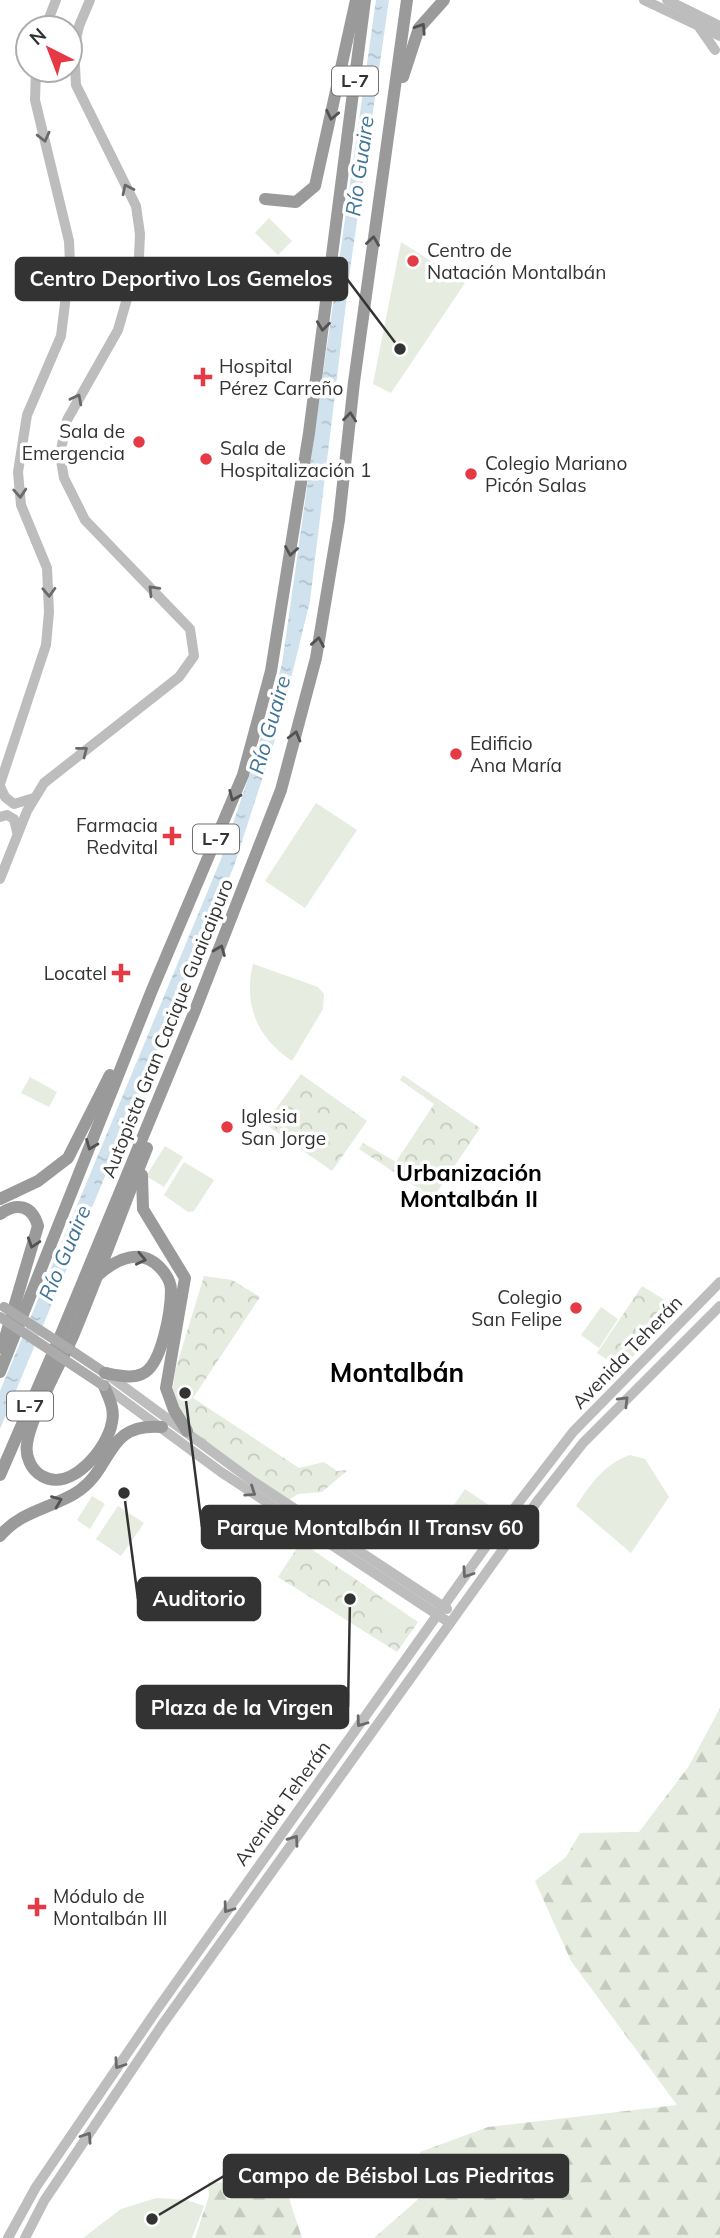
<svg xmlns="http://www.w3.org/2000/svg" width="720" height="2238" font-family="Mulish,sans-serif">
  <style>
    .forest { fill: url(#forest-firs) }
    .park { fill: url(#park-crowns) }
    .garden { fill: #e6ecdf }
    .water { fill: url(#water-ripples) }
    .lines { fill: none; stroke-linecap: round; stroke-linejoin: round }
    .secondary { stroke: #bdbdbd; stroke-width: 10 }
    .primary { stroke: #ababab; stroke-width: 10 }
    .highway { stroke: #9a9a9a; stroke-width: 12 }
    .primary-bridge { stroke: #ababab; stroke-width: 10 }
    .oneway { stroke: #525252 }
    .oneway2 { stroke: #6a6a6a }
    .poi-dot { fill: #e63946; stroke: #fff; stroke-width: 2.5 }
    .labels { text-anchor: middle; stroke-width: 7; stroke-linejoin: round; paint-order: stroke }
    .shield { fill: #fff; stroke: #707070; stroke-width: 2 }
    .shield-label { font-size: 18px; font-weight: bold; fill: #333 }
    .poi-label { font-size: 19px; fill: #333; stroke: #fff; text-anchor: start }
    .street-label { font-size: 19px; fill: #333; stroke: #fff }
    .water-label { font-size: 21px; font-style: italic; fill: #3f7597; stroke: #fff }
    .quarter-label { font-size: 23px; font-weight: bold; fill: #000; stroke: #fff }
    .district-label { font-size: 26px; font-weight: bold; fill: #000; stroke: #fff }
    .leader { fill: none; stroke: #333; stroke-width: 2.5 }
    .callout-dot { fill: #333; stroke: #fff; stroke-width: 2.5 }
    .callout { fill: #333; stroke: #333; stroke-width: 2.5 }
    .callout-label { font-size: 21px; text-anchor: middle; font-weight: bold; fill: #fff }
  </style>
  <defs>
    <pattern id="forest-firs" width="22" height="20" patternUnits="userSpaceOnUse" patternTransform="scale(1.75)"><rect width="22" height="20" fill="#e6ecdf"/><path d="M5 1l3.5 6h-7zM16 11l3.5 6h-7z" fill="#c6cbc0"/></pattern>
    <pattern id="park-crowns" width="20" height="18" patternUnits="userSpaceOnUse" patternTransform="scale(1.75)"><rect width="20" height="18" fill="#e6ecdf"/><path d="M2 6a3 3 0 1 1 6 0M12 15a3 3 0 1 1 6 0" fill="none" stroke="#c6cbc0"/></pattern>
    <pattern id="water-ripples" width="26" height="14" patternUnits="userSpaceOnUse" patternTransform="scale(1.75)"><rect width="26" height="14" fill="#cfe2ee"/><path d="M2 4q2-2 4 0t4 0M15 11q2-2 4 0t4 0" fill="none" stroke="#b2c2cd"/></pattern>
  </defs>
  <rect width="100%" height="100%" fill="#fff"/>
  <g class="forest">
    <path d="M720,1708V2238H374L423,2195L420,2152L488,2127L677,2105L571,1961L535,1881L566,1857L580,1833L639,1832L689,1766Z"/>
    <path d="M208,2182L285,2186L302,2238H195L209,2196Z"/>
  </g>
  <g class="park">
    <path d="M301,1074L367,1121L332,1171L265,1124Z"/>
    <path d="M403,1075L480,1128L433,1198L359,1149L363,1143L396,1162L434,1104L400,1080Z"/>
    <path d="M204,1276L232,1280L260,1297L193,1398L299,1468L324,1462L337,1471L348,1470L322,1492L298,1494L289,1500L187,1431L173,1389L175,1371Z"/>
    <path d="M642,1286L676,1307L626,1365H616L597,1353Z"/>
    <path d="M455,1505L482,1523L462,1548L436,1536Z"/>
    <path d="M301,1542L418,1622L397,1652L278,1577Z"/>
  </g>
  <g class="garden">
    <path d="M269,218L292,241L278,255L255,233Z"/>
    <path d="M401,242L465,283L391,393L373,384Z"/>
    <path d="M316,803L357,830L305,908L265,881Z"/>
    <path d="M253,964L318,987L324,994L323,1009L292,1061C257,1038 243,1004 253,964Z"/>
    <path d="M30,1077L57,1092L49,1107L21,1093Z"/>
    <path d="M165,1146L183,1157L164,1187L146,1176Z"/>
    <path d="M184,1162L214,1180L194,1211L188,1212L164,1195Z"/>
    <path d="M601,1307L618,1319L599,1348L581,1335Z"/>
    <path d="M630,1455L645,1459L669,1497L631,1553L576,1506C590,1485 605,1463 630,1455Z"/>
    <path d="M465,1489L493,1508L482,1523L454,1505Z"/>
    <path d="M92,1496L105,1504L90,1529L77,1520Z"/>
    <path d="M118,1506L144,1523L121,1556L96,1539Z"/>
    <path d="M379,1598L410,1618L400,1635L368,1614Z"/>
    <path d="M156,2198L187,2200L204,2206L192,2238H83L121,2209Z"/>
  </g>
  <path class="water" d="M376,0H389L350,270L310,601L280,724L234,866L0,1429V1391L221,859L252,767L282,664Z"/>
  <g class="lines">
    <g class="secondary">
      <path d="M644,0L720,36"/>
      <path d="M667,0L720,26"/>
      <path d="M699,27L715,50"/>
      <path d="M45,28L56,0"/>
      <path d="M0,784L46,645L49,612L47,568L21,505L18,472L27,415L61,336L70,263L69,241L35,100L36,70"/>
      <path d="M0,786L5,797L14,804L34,798"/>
      <path d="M0,817L7,815L14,819L17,832"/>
      <path d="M0,879L27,811L44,783L179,677L194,656L190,629L85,520L64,478L60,455L67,420L118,330L139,257L140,234L136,206L76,85L74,49L79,26L90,0"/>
      <path d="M108,1375L251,1480L447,1609"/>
      <path d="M104,1386L221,1472L450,1623"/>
      <path d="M8,2238L36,2187L158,2008L499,1528L573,1432L720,1282"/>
      <path d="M25,2238L44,2201L162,2025L539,1499L583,1443L720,1306"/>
    </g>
    <path class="primary" d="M69,1349L105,1373"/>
    <g class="highway">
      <path d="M403,77L419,28L444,0"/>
      <path d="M265,199L296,202L315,186L356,0"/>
      <path d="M142,1175L143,1209L185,1278L166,1388L174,1410L187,1431"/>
      <path d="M0,1199L38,1181L68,1158L110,1075"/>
      <path d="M0,1214C17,1202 32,1205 38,1226L2,1348"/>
      <path d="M97,1276C117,1258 143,1246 163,1271C167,1276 171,1283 171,1290C171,1310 162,1366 142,1374C131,1379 116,1375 105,1373"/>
      <path d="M0,1372L152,990L243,775L271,671L309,433L365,0"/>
      <path d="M104,1386C109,1398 115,1409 112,1422C108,1448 71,1493 42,1476C31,1470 25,1456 27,1444C30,1418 61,1363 73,1336C99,1274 122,1210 147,1148"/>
      <path d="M0,1475L62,1332L194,1013L281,790L316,658L339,520L354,382L407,0"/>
      <path d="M0,1536C20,1512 48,1509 74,1494C115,1470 103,1422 162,1427"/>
    </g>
    <g class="primary-bridge">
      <path d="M4,1307L69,1349"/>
      <path d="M0,1317L104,1386"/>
    </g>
  </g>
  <defs><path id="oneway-chevron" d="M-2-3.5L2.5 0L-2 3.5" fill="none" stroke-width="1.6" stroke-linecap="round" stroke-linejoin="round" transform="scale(1.75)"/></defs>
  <g class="oneway">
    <use href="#oneway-chevron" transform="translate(421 28) rotate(-57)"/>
    <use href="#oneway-chevron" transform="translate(332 115) rotate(102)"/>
    <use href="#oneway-chevron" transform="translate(373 241) rotate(-82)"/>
    <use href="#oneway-chevron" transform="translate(323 326) rotate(97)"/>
    <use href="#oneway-chevron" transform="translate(350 417) rotate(-84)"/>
    <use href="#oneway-chevron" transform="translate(291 551) rotate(99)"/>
    <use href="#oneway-chevron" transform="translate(318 642) rotate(-80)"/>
    <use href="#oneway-chevron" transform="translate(295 736) rotate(-75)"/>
    <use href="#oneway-chevron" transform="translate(234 796) rotate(113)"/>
    <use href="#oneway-chevron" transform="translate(220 950) rotate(-68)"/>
    <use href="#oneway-chevron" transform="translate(91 1145) rotate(112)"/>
    <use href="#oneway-chevron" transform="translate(33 1243) rotate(108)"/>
    <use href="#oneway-chevron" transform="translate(141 1259) rotate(12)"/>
    <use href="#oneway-chevron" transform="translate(57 1501) rotate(-22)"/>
  </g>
  <g class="oneway2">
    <use href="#oneway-chevron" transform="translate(44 137) rotate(76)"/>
    <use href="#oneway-chevron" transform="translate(127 189) rotate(-116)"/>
    <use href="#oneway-chevron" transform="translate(77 399) rotate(-63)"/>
    <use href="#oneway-chevron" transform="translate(20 493) rotate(86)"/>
    <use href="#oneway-chevron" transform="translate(153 590) rotate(-134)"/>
    <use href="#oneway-chevron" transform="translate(49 592) rotate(88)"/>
    <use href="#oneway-chevron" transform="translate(83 751) rotate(-38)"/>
    <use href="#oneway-chevron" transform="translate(624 1401) rotate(-45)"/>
    <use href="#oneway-chevron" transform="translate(251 1492) rotate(34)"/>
    <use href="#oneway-chevron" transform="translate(467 1573) rotate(124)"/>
    <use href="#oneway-chevron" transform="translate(361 1722) rotate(126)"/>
    <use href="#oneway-chevron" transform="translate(294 1840) rotate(-55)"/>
    <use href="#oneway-chevron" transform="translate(228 1908) rotate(126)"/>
    <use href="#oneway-chevron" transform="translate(119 2064) rotate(124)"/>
    <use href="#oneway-chevron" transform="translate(87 2137) rotate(-56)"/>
  </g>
  <g class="poi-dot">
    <circle cx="413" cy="261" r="7"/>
    <path d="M199.5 366.5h7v7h7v7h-7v7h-7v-7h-7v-7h7z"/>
    <circle cx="139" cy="442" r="7"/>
    <circle cx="206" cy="459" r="7"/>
    <circle cx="471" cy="474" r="7"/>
    <circle cx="456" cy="754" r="7"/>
    <path d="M168.5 825.5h7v7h7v7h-7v7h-7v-7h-7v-7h7z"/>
    <path d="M117.5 962.5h7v7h7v7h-7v7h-7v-7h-7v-7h7z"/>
    <circle cx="227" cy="1127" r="7"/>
    <circle cx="576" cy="1308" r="7"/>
    <path d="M33.5 1896.5h7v7h7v7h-7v7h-7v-7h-7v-7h7z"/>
  </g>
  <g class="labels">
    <g class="shield">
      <rect x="332" y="66.5" width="46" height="29" rx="5"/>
      <rect x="193" y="824.5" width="46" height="29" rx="5"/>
      <rect x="7" y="1391.5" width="46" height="29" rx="5"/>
    </g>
    <g class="shield-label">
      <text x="355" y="87">L-7</text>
      <text x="216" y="845">L-7</text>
      <text x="30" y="1412">L-7</text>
    </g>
    <g class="poi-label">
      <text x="427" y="257">Centro de<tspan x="427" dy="22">Natación Montalbán</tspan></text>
      <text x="219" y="373">Hospital<tspan x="219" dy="22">Pérez Carreño</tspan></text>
      <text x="125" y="438" text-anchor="end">Sala de<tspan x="125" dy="22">Emergencia</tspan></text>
      <text x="220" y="455">Sala de<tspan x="220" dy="22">Hospitalización 1</tspan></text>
      <text x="485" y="470">Colegio Mariano<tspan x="485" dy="22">Picón Salas</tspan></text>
      <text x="470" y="750">Edificio<tspan x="470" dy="22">Ana María</tspan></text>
      <text x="158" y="832" text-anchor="end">Farmacia<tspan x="158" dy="22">Redvital</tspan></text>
      <text x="107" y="980" text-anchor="end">Locatel</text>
      <text x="241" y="1123">Iglesia<tspan x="241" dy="22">San Jorge</tspan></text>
      <text x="562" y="1304" text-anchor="end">Colegio<tspan x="562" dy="22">San Felipe</tspan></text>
      <text x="53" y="1903">Módulo de<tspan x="53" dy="22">Montalbán III</tspan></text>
    </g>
    <g class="street-label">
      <text transform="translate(167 1028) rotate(-68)" y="7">Autopista Gran Cacique Guaicaipuro</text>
      <text transform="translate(627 1352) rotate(-46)" y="7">Avenida Teherán</text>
      <text transform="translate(282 1803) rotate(-54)" y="7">Avenida Teherán</text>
    </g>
    <g class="water-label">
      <text transform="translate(360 166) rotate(-82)" y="7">Río Guaire</text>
      <text transform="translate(270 725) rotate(-74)" y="7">Río Guaire</text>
      <text transform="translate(65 1253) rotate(-67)" y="7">Río Guaire</text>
    </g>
    <g class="quarter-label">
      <text x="469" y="1181">Urbanización<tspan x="469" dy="26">Montalbán II</tspan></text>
    </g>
    <g class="district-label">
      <text x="397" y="1382">Montalbán</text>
    </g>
  </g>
  <path class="leader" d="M400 349L347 279M185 1393L202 1527M124 1493L138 1599M350 1599L348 1707M152 2219L224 2176"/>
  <g class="callout-dot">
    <circle cx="400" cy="349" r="7"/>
    <circle cx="185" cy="1393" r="7"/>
    <circle cx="124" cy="1493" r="7"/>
    <circle cx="350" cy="1599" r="7"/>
    <circle cx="152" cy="2219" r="7"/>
  </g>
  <g class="callout">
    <rect x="16" y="258" width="331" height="42" rx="7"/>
    <rect x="202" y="1506" width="336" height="42" rx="7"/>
    <rect x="138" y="1578" width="122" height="42" rx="7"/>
    <rect x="137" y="1686" width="211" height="42" rx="7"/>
    <rect x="224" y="2155" width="344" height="42" rx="7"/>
  </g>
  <g class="callout-label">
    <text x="181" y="286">Centro Deportivo Los Gemelos</text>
    <text x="370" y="1535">Parque Montalbán II Transv 60</text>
    <text x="199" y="1606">Auditorio</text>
    <text x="242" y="1715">Plaza de la Virgen</text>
    <text x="396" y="2183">Campo de Béisbol Las Piedritas</text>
  </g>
  <g transform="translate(49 49) rotate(318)"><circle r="33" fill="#ffffff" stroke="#adadad" stroke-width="2"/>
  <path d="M0-5L12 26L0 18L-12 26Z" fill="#e63946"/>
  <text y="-10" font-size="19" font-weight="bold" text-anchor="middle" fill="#333333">N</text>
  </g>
</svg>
